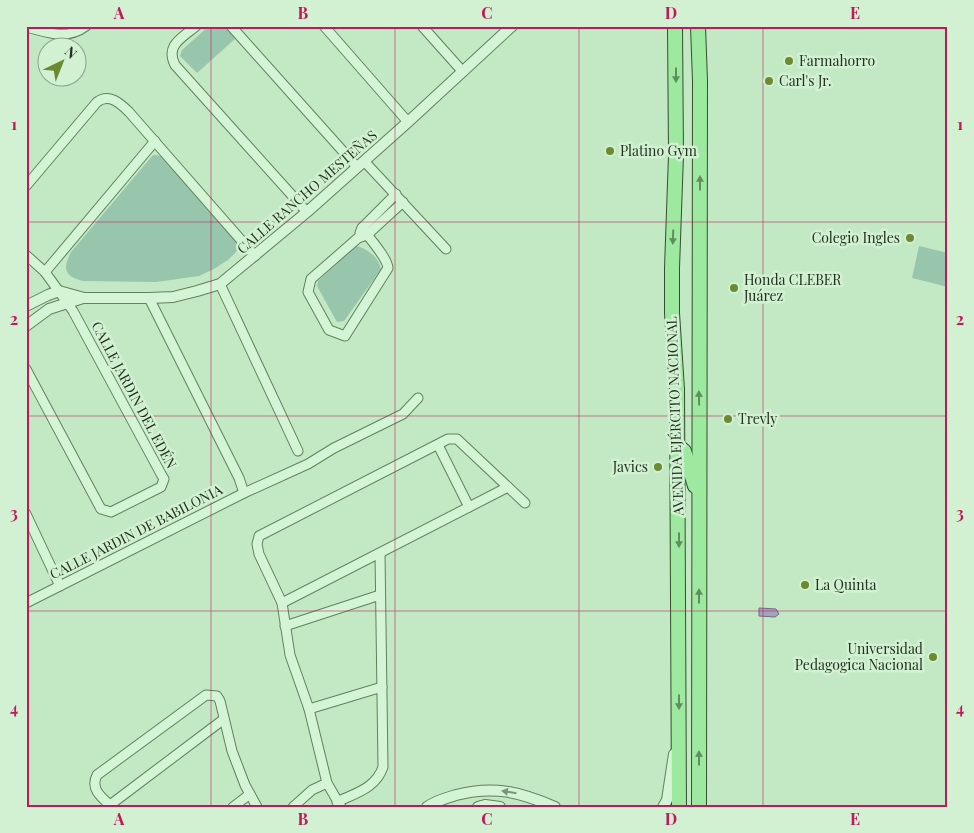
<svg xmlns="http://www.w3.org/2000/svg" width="974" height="833" font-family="'Playfair Display',serif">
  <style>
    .green { fill: #97c6ac }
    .water { fill: #a5a4bc; stroke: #6f6c89 }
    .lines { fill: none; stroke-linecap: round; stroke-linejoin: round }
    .minor-casing { stroke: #60815b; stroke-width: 11 }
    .tertiary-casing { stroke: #60815b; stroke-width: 12 }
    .primary-casing { stroke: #364f2f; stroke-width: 16 }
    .minor { stroke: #d4f5d5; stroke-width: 9 }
    .tertiary { stroke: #d4f5d5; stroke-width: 10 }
    .primary { stroke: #9de99f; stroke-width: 14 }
    .oneway { fill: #608e5e }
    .oneway2 { fill: #7b947a }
    .grid { fill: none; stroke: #c2185b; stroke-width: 1; stroke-opacity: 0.55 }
    .poi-dot { fill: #6d8a31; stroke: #d1f1d2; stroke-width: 2 }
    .labels { text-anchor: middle; stroke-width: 5; stroke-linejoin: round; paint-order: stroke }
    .poi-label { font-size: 14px; fill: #22321e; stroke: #d1f1d2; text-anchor: start }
    .street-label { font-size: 14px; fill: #22321e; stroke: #d1f1d2 }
    .neatline { fill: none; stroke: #c2185b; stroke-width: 2 }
    .grid-label { font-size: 16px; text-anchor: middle; font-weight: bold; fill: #c2185b }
  </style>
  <rect width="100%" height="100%" fill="#c2e9c3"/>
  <g class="green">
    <path d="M209,26H224L236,38L197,73L180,56L182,50Z"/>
    <path d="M153,155H157L163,157L239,240L241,247L228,260L214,269L199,276L156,282L83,281C63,276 63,268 71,252Z"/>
    <path d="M356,246C367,248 379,258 381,269L344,321L337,322L317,286L318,281Z"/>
    <path d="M919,246L948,253V287L912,278Z"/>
  </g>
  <path class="water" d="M759,608L776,609L779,614L775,617L759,616Z"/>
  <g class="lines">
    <defs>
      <g id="minor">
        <path d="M196,26C182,38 165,45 175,65L307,212"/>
        <path d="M231,26L357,167"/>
        <path d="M324,26L408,122"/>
        <path d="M422,26L463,72"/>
        <path d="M26,27C47,32 66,41 86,26"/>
        <path d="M364,161L446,249"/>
        <path d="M26,186L97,102C109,93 120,103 129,112L255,256"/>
        <path d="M362,228C369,238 387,257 388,268L345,336L329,330L308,292L311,279L358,238L367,235L403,202"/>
        <path d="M360,233L362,228L396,194"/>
        <path d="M26,255L45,272L73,311L161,474L164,479L161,487L111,512L101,509L26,369"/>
        <path d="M45,272L155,141"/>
        <path d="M220,284L298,451"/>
        <path d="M438,445L469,507"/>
        <path d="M244,493L308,464L334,448L403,414L418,398"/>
        <path d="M26,514L60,586"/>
        <path d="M26,603L244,493L239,478L149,298"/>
        <path d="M282,603L508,487"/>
        <path d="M285,626L380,595"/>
        <path d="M309,709L382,687"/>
        <path d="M337,802C356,793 376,788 383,767L380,553"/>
        <path d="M110,805L224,719"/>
        <path d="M112,807C101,797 90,789 97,775L206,695L217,696L220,701L232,751L245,785L257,807"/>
        <path d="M233,807L250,794"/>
        <path d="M293,807L312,790L327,783"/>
        <path d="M341,807L327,783L309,709L290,655L282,603L259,554L257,544L259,536L448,439H457L525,503"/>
      </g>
      <g id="tertiary">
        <path d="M26,306L48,295L59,291L84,298H149L173,297L197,291L220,284L307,212L408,122L512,26"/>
        <path d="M26,326L49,309L83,298"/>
        <path d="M427,807C435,801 446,798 456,795C494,785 520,792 555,807"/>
        <path d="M478,807L485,805L500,807"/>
        <path d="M663,807L667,800L674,754"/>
      </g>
      <g id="primary">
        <path d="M675,26L676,155L672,268V313L677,389L679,807"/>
        <path d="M698,26L700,81L699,807"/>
        <path d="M677,445L684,451L695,486"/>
      </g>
    </defs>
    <use href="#minor" class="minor-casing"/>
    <use href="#tertiary" class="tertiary-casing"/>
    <use href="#primary" class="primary-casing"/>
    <use href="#minor" class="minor"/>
    <use href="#tertiary" class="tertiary"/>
    <use href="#primary" class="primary"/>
  </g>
  <defs><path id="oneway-solid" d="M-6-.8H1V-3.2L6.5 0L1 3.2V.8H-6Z" transform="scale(1.25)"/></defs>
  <g class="oneway">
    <use href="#oneway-solid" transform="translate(676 75) rotate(90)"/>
    <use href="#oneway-solid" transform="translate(700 183) rotate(-90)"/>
    <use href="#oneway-solid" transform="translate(673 237) rotate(92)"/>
    <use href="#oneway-solid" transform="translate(699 398) rotate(-91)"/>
    <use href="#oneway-solid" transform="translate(679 540) rotate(90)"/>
    <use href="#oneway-solid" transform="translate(699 596) rotate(-90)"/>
    <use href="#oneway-solid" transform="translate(679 702) rotate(90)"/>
    <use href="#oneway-solid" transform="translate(699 758) rotate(-90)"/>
  </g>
  <use class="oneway2" href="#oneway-solid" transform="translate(509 792) rotate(-171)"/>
  <path class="grid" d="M211,26V807M395,26V807M579,26V807M763,26V807M26,222H948M26,416H948M26,611H948"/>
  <g class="poi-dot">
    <circle cx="789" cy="61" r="5"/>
    <circle cx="769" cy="81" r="5"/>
    <circle cx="610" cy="151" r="5"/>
    <circle cx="910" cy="238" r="5"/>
    <circle cx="734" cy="288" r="5"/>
    <circle cx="728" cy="419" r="5"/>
    <circle cx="658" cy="467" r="5"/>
    <circle cx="805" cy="585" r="5"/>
    <circle cx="933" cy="657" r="5"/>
  </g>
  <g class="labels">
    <g class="poi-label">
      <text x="799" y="66">Farmahorro</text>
      <text x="779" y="86">Carl's Jr.</text>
      <text x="620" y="156">Platino Gym</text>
      <text x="900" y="243" text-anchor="end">Colegio Ingles</text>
      <text x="744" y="285">Honda CLEBER<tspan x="744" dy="16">Juárez</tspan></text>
      <text x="738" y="424">Trevly</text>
      <text x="648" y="472" text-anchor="end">Javics</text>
      <text x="815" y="590">La Quinta</text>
      <text x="923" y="654" text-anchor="end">Universidad<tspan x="923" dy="16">Pedagogica Nacional</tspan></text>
    </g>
    <g class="street-label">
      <text transform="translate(307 192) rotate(-41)" y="5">CALLE RANCHO MESTEÑAS</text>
      <text transform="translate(134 395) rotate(62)" y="5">CALLE JARDIN DEL EDÉN</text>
      <text transform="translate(675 416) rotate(-92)" y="5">AVENIDA EJÉRCITO NACIONAL</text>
      <text transform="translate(136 532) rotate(-27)" y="5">CALLE JARDIN DE BABILONIA</text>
    </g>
  </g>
  <rect width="974" height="833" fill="none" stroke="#d1f1d2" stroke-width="55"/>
  <g transform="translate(62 62) rotate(43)"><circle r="24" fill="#d1f1d2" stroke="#8ba58a"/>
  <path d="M0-4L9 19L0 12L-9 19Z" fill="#6d8a31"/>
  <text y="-8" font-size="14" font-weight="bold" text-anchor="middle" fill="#22321e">N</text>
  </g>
  <rect x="28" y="28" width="918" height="778" class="neatline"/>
  <g class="grid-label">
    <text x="119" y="19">A</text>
    <text x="303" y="19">B</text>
    <text x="487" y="19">C</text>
    <text x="671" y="19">D</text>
    <text x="855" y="19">E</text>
    <text x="14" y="130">1</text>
    <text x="960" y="130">1</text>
    <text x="14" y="325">2</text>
    <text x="960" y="325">2</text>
    <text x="14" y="519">3</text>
    <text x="960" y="519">3</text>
    <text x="14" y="714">4</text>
    <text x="960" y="714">4</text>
    <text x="119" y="825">A</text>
    <text x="303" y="825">B</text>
    <text x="487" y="825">C</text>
    <text x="671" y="825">D</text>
    <text x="855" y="825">E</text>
  </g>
</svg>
